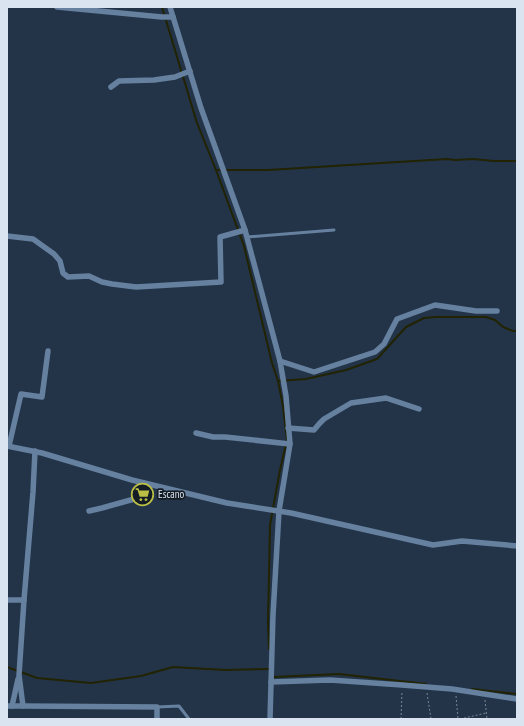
<svg xmlns="http://www.w3.org/2000/svg" width="524" height="726" font-family="'PT Sans Narrow',sans-serif">
  <style>
    .lines { fill: none; stroke-linecap: round; stroke-linejoin: round }
    .stream { stroke: #212302; stroke-width: 2 }
    .path { stroke: #798797; stroke-width: 1; stroke-dasharray: 2 2; stroke-linecap: butt }
    .service { stroke: #66809f; stroke-width: 3 }
    .minor { stroke: #66809f; stroke-width: 5.5 }
    .labels { text-anchor: middle; stroke-width: 3.5; stroke-linejoin: round; paint-order: stroke }
    .poi-label { font-size: 11px; fill: #d9e4f0; stroke: #141c25; text-anchor: start }
  </style>
  <rect width="100%" height="100%" fill="#233448"/>
  <g class="lines">
    <g class="stream">
      <path d="M162,7L197,123L216,170L244,246L272,363L278,381L283,406L287,440L280,470L270,525L268,623L269,649"/>
      <path d="M216,170H268L447,159L455,160L473,159L494,161H517"/>
      <path d="M278,381L306,379L346,370L377,359L406,327L424,318L436,317H486L495,320L503,327L513,331H517"/>
      <path d="M7,667L37,678L91,683L141,676L173,667L225,670L270,669"/>
      <path d="M273,677L339,674L426,684"/>
      <path d="M472,689L517,694"/>
    </g>
    <g class="path">
      <path d="M427,693L431,719"/>
      <path d="M456,696L458,719"/>
      <path d="M485,700L487,719"/>
      <path d="M401,719L402,692"/>
      <path d="M460,719L486,713"/>
    </g>
    <g class="service">
      <path d="M247,237L334,230"/>
      <path d="M157,707L179,706L189,719"/>
    </g>
    <g class="minor">
      <path d="M57,7L162,17H173"/>
      <path d="M170,7L201,108L245,230L280,361L286,396L290,444L279,511L273,615L270,719"/>
      <path d="M111,87L119,81L154,80L175,77L190,71"/>
      <path d="M7,236L33,239L54,254L60,261L63,273L68,277L89,276L102,282L112,284L136,287L221,282L220,237L245,230"/>
      <path d="M280,361L314,372L375,352L384,344L397,319L435,305L476,311H497"/>
      <path d="M288,428L314,430L319,424L324,419L351,403L386,398L419,409"/>
      <path d="M196,433L213,437H225L290,444"/>
      <path d="M7,446L42,453L132,480L227,503L291,513L433,545L462,541L517,546"/>
      <path d="M9,446L21,394L42,397L48,351"/>
      <path d="M89,511L102,508L145,496L144,483"/>
      <path d="M7,600H24"/>
      <path d="M271,682L330,680L402,685L452,689L517,699"/>
      <path d="M7,706H23L157,707V719"/>
      <path d="M12,706L18,679"/>
      <path d="M23,706L19,675L24,600L33,492L35,451"/>
    </g>
  </g>
  <defs>
    <symbol id="supermarket-ring" viewBox="-11 -11 22 22"><circle r="9.5" fill="#141c25" stroke="#bbc045" stroke-width="1.5"/><path d="M-6-5.5h2.5l.6 2H6L4.5 2H-2.5L-4.4-4H-6ZM-1.5 3.2a1.3 1.3 0 1 0 .1 0ZM3 3.2a1.3 1.3 0 1 0 .1 0Z" fill="#bbc045"/></symbol>
  </defs>
  <g fill-rule="evenodd">
    <use href="#supermarket-ring" x="130" y="482" width="25" height="25"/>
  </g>
  <g class="labels">
    <g class="poi-label">
      <text x="158" y="498">Escano</text>
    </g>
  </g>
  <rect width="524" height="726" fill="none" stroke="#d9e4f0" stroke-width="16"/>
</svg>
